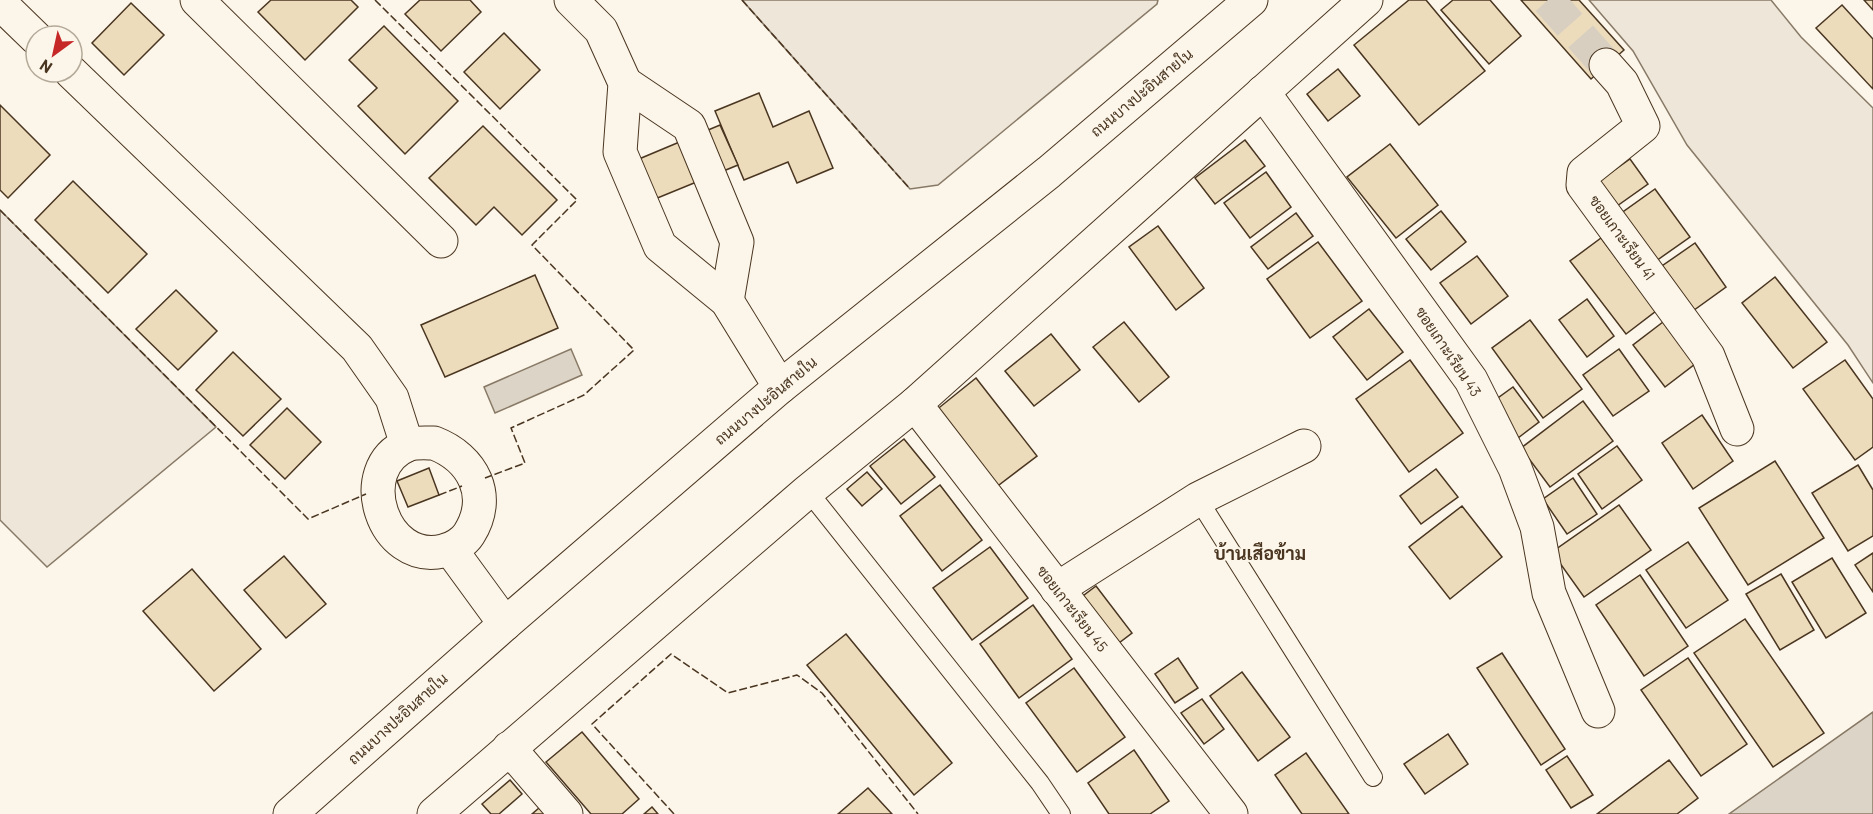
<svg xmlns="http://www.w3.org/2000/svg" width="1873" height="814" font-family="Barlow,Sarabun,sans-serif">
  <style>
    .green { fill: #ede6d9; stroke: #887966; stroke-width: 1.5 }
    .water { fill: #dcd4c6; stroke: #887966; stroke-width: 1.5 }
    .building { fill: #ecdcbc; stroke: #4a3520; stroke-width: 1.5 }
    .lines { fill: none; stroke-linecap: round; stroke-linejoin: round }
    .minor-tunnel { stroke: #d8cfc1; stroke-width: 33; stroke-dasharray: 33 16; stroke-linecap: butt }
    .service-casing { stroke: #4a3520; stroke-width: 20 }
    .minor-casing { stroke: #4a3520; stroke-width: 35 }
    .secondary-casing { stroke: #4a3520; stroke-width: 35 }
    .service { stroke: #fbf6e9; stroke-width: 18 }
    .minor { stroke: #fbf6e9; stroke-width: 33 }
    .secondary { stroke: #fbf6e9; stroke-width: 33 }
    .fence { stroke: #4a3520; stroke-width: 1.5; stroke-dasharray: 8 3; stroke-linecap: butt }
    .labels { text-anchor: middle; stroke-width: 4.5; stroke-linejoin: round; paint-order: stroke }
    .street-label { font-size: 15px; fill: #4a3520; stroke: #fbf6e9 }
    .quarter-label { font-size: 18px; font-weight: bold; fill: #4a3520; stroke: #fbf6e9 }
  </style>
  <rect width="100%" height="100%" fill="#fbf6e9"/>
  <g class="green">
    <path d="M742,0H1158L1157,4L938,185L910,189Z"/>
    <path d="M1589,0H1771L1801,37L1873,108V383L1848,345L1687,145L1633,51Z"/>
    <path d="M0,210L216,427L47,567L0,520Z"/>
  </g>
  <g class="water">
    <path d="M571,349L582,375L495,413L484,387Z"/>
    <path d="M1873,712V814H1729Z"/>
  </g>
  <g class="building">
    <path d="M271,0H351L358,7L305,60L258,12Z"/>
    <path d="M420,0H470L481,12L441,51L405,14Z"/>
    <path d="M1409,0H1426L1485,71L1419,125L1354,45Z"/>
    <path d="M1453,0H1490L1521,36L1489,64L1441,10Z"/>
    <path d="M1521,0H1579L1624,50L1591,79Z"/>
    <path d="M1864,0H1873V10Z"/>
    <path d="M131,3L164,35L124,75L92,43Z"/>
    <path d="M1842,5L1873,39V89L1816,28Z"/>
    <path d="M384,26L458,101L405,154L358,106L377,88L349,60Z"/>
    <path d="M504,33L540,70L500,109L464,72Z"/>
    <path d="M1338,69L1360,96L1328,121L1307,94Z"/>
    <path d="M759,93L773,127L809,111L833,168L797,183L788,162L744,180L715,111Z"/>
    <path d="M0,105L50,155L8,198L0,190Z"/>
    <path d="M720,125L738,165L655,199L639,159Z"/>
    <path d="M483,126L557,200L522,235L494,207L476,225L429,178Z"/>
    <path d="M1245,140L1265,166L1215,204L1195,178Z"/>
    <path d="M1390,144L1438,205L1396,238L1347,177Z"/>
    <path d="M1630,159L1648,184L1617,206L1599,181Z"/>
    <path d="M1266,172L1291,207L1250,238L1224,203Z"/>
    <path d="M73,181L147,254L108,293L35,220Z"/>
    <path d="M1655,189L1690,237L1656,261L1620,214Z"/>
    <path d="M1441,211L1466,242L1431,270L1406,239Z"/>
    <path d="M1296,213L1313,236L1268,269L1251,247Z"/>
    <path d="M1158,226L1204,288L1176,310L1129,247Z"/>
    <path d="M1601,238L1656,311L1626,334L1570,261Z"/>
    <path d="M1318,242L1362,301L1310,338L1267,279Z"/>
    <path d="M1695,243L1726,287L1690,313L1659,268Z"/>
    <path d="M1477,256L1508,296L1471,324L1440,283Z"/>
    <path d="M535,275L558,328L445,377L421,325Z"/>
    <path d="M1775,277L1827,342L1793,368L1742,303Z"/>
    <path d="M176,290L217,331L178,370L136,329Z"/>
    <path d="M1587,299L1614,336L1587,357L1559,320Z"/>
    <path d="M1369,309L1403,352L1367,380L1333,337Z"/>
    <path d="M1530,320L1582,389L1543,418L1492,348Z"/>
    <path d="M1124,322L1169,377L1139,402L1093,347Z"/>
    <path d="M1663,322L1695,364L1665,387L1633,345Z"/>
    <path d="M1051,334L1080,370L1034,406L1005,371Z"/>
    <path d="M1619,349L1649,391L1613,416L1583,375Z"/>
    <path d="M233,352L281,399L243,436L196,390Z"/>
    <path d="M1410,360L1463,433L1409,472L1356,399Z"/>
    <path d="M1845,360L1873,399V447L1855,460L1803,389Z"/>
    <path d="M976,378L1037,456L995,488L935,411Z"/>
    <path d="M1513,387L1539,422L1518,438L1491,403Z"/>
    <path d="M1583,401L1613,441L1550,487L1521,448Z"/>
    <path d="M287,408L321,442L285,479L250,445Z"/>
    <path d="M1702,415L1733,461L1693,489L1662,443Z"/>
    <path d="M904,439L935,477L901,504L870,466Z"/>
    <path d="M1617,446L1642,480L1602,509L1578,474Z"/>
    <path d="M1775,461L1824,538L1748,585L1699,508Z"/>
    <path d="M1858,465L1873,490V536L1848,551L1812,493Z"/>
    <path d="M429,468L439,495L408,507L397,481Z"/>
    <path d="M1436,469L1458,497L1421,524L1400,496Z"/>
    <path d="M867,472L882,489L862,506L847,489Z"/>
    <path d="M1573,478L1597,514L1567,534L1543,499Z"/>
    <path d="M940,485L982,540L942,571L900,516Z"/>
    <path d="M1619,505L1651,550L1584,597L1552,552Z"/>
    <path d="M1462,506L1502,557L1450,599L1409,547Z"/>
    <path d="M1688,542L1728,600L1686,628L1646,570Z"/>
    <path d="M990,547L1028,598L972,640L933,588Z"/>
    <path d="M1873,553V592L1855,565Z"/>
    <path d="M284,556L326,604L286,638L244,590Z"/>
    <path d="M1832,558L1866,613L1826,638L1792,582Z"/>
    <path d="M192,569L261,649L214,691L143,611Z"/>
    <path d="M1781,574L1814,630L1780,650L1746,594Z"/>
    <path d="M1640,575L1688,646L1644,676L1596,605Z"/>
    <path d="M1096,586L1132,633L1111,649L1075,602Z"/>
    <path d="M1033,605L1072,659L1019,698L980,644Z"/>
    <path d="M1745,619L1824,733L1773,767L1694,653Z"/>
    <path d="M846,634L952,763L914,795L807,665Z"/>
    <path d="M1502,653L1565,749L1541,765L1477,668Z"/>
    <path d="M1178,658L1198,688L1175,703L1155,674Z"/>
    <path d="M1688,658L1747,744L1701,776L1641,690Z"/>
    <path d="M1074,668L1125,737L1077,772L1026,703Z"/>
    <path d="M1242,672L1290,737L1258,761L1210,696Z"/>
    <path d="M1202,699L1224,729L1204,744L1181,713Z"/>
    <path d="M582,732L639,799L622,814H591L546,762Z"/>
    <path d="M1448,734L1468,764L1425,794L1404,764Z"/>
    <path d="M1134,750L1169,801L1150,814H1109L1088,783Z"/>
    <path d="M1306,753L1349,814H1302L1275,775Z"/>
    <path d="M1567,756L1593,795L1571,808L1546,770Z"/>
    <path d="M1669,760L1698,798L1677,814H1597Z"/>
    <path d="M510,780L522,794L499,814H491L482,804Z"/>
    <path d="M868,788L892,814H838Z"/>
    <path d="M652,807L658,814H644Z"/>
    <path d="M539,808L545,814H532Z"/>
  </g>
  <g class="lines">
    <path class="minor-tunnel" d="M1548,0L1606,65"/>
    <defs>
      <g id="service">
        <path d="M808,491L1040,783L1061,814"/>
        <path d="M1198,499L1373,777"/>
      </g>
      <g id="minor">
        <path d="M197,0L441,241"/>
        <path d="M571,0L601,30L625,83L620,152L660,246L727,301L780,387"/>
        <path d="M2,5L36,38"/>
        <path d="M1606,65L1622,83L1643,126L1584,173L1583,185L1708,356L1737,429"/>
        <path d="M71,72L357,348L392,398L407,445"/>
        <path d="M625,83L689,126L737,242L727,301"/>
        <path d="M1263,92L1471,380L1515,468L1537,527L1549,593L1598,711"/>
        <path d="M915,404L1231,814"/>
        <path d="M434,443C473,458 493,496 469,534C464,542 453,549 443,551C382,565 352,468 407,445C414,442 426,443 434,443Z"/>
        <path d="M451,550L505,624"/>
        <path d="M1057,589L1198,499L1304,446"/>
        <path d="M509,748L566,814"/>
      </g>
      <g id="secondary">
        <path d="M290,814L505,624L780,387L1049,172L1251,0"/>
        <path d="M434,814L808,491L915,404L1366,0"/>
      </g>
    </defs>
    <use href="#service" class="service-casing"/>
    <use href="#minor" class="minor-casing"/>
    <use href="#secondary" class="secondary-casing"/>
    <use href="#service" class="service"/>
    <use href="#minor" class="minor"/>
    <use href="#secondary" class="secondary"/>
    <g class="fence">
      <path d="M375,0L577,200L532,245L634,350L584,395L511,428L525,463L485,478"/>
      <path d="M742,0L910,189"/>
      <path d="M0,210L308,519L366,494"/>
      <path d="M439,495L462,486"/>
      <path d="M674,814L592,724L671,654L728,693L797,675L822,693L918,814"/>
    </g>
  </g>
  <g class="labels">
    <g class="street-label">
      <text transform="translate(1142 93) rotate(-40)" y="5">ถนนบางปะอินสายใน</text>
      <text transform="translate(1622 238) rotate(54)" y="5">ซอยเกาะเรียน 41</text>
      <text transform="translate(1448 352) rotate(56)" y="5">ซอยเกาะเรียน 43</text>
      <text transform="translate(766 401) rotate(-40)" y="5">ถนนบางปะอินสายใน</text>
      <text transform="translate(1072 609) rotate(52)" y="5">ซอยเกาะเรียน 45</text>
      <text transform="translate(398 719) rotate(-42)" y="5">ถนนบางปะอินสายใน</text>
    </g>
    <g class="quarter-label">
      <text x="1260" y="560">บ้านเสือข้าม</text>
    </g>
  </g>
  <g transform="translate(54 54) rotate(213)"><circle r="28" fill="#fbf6e9" stroke="#b4a999" stroke-width="1.5"/>
  <path d="M0-4.5L10 22L0 15L-10 22Z" fill="#c62828"/>
  <text y="-9" font-size="16" font-weight="bold" text-anchor="middle" fill="#4a3520">N</text>
  </g>
</svg>
